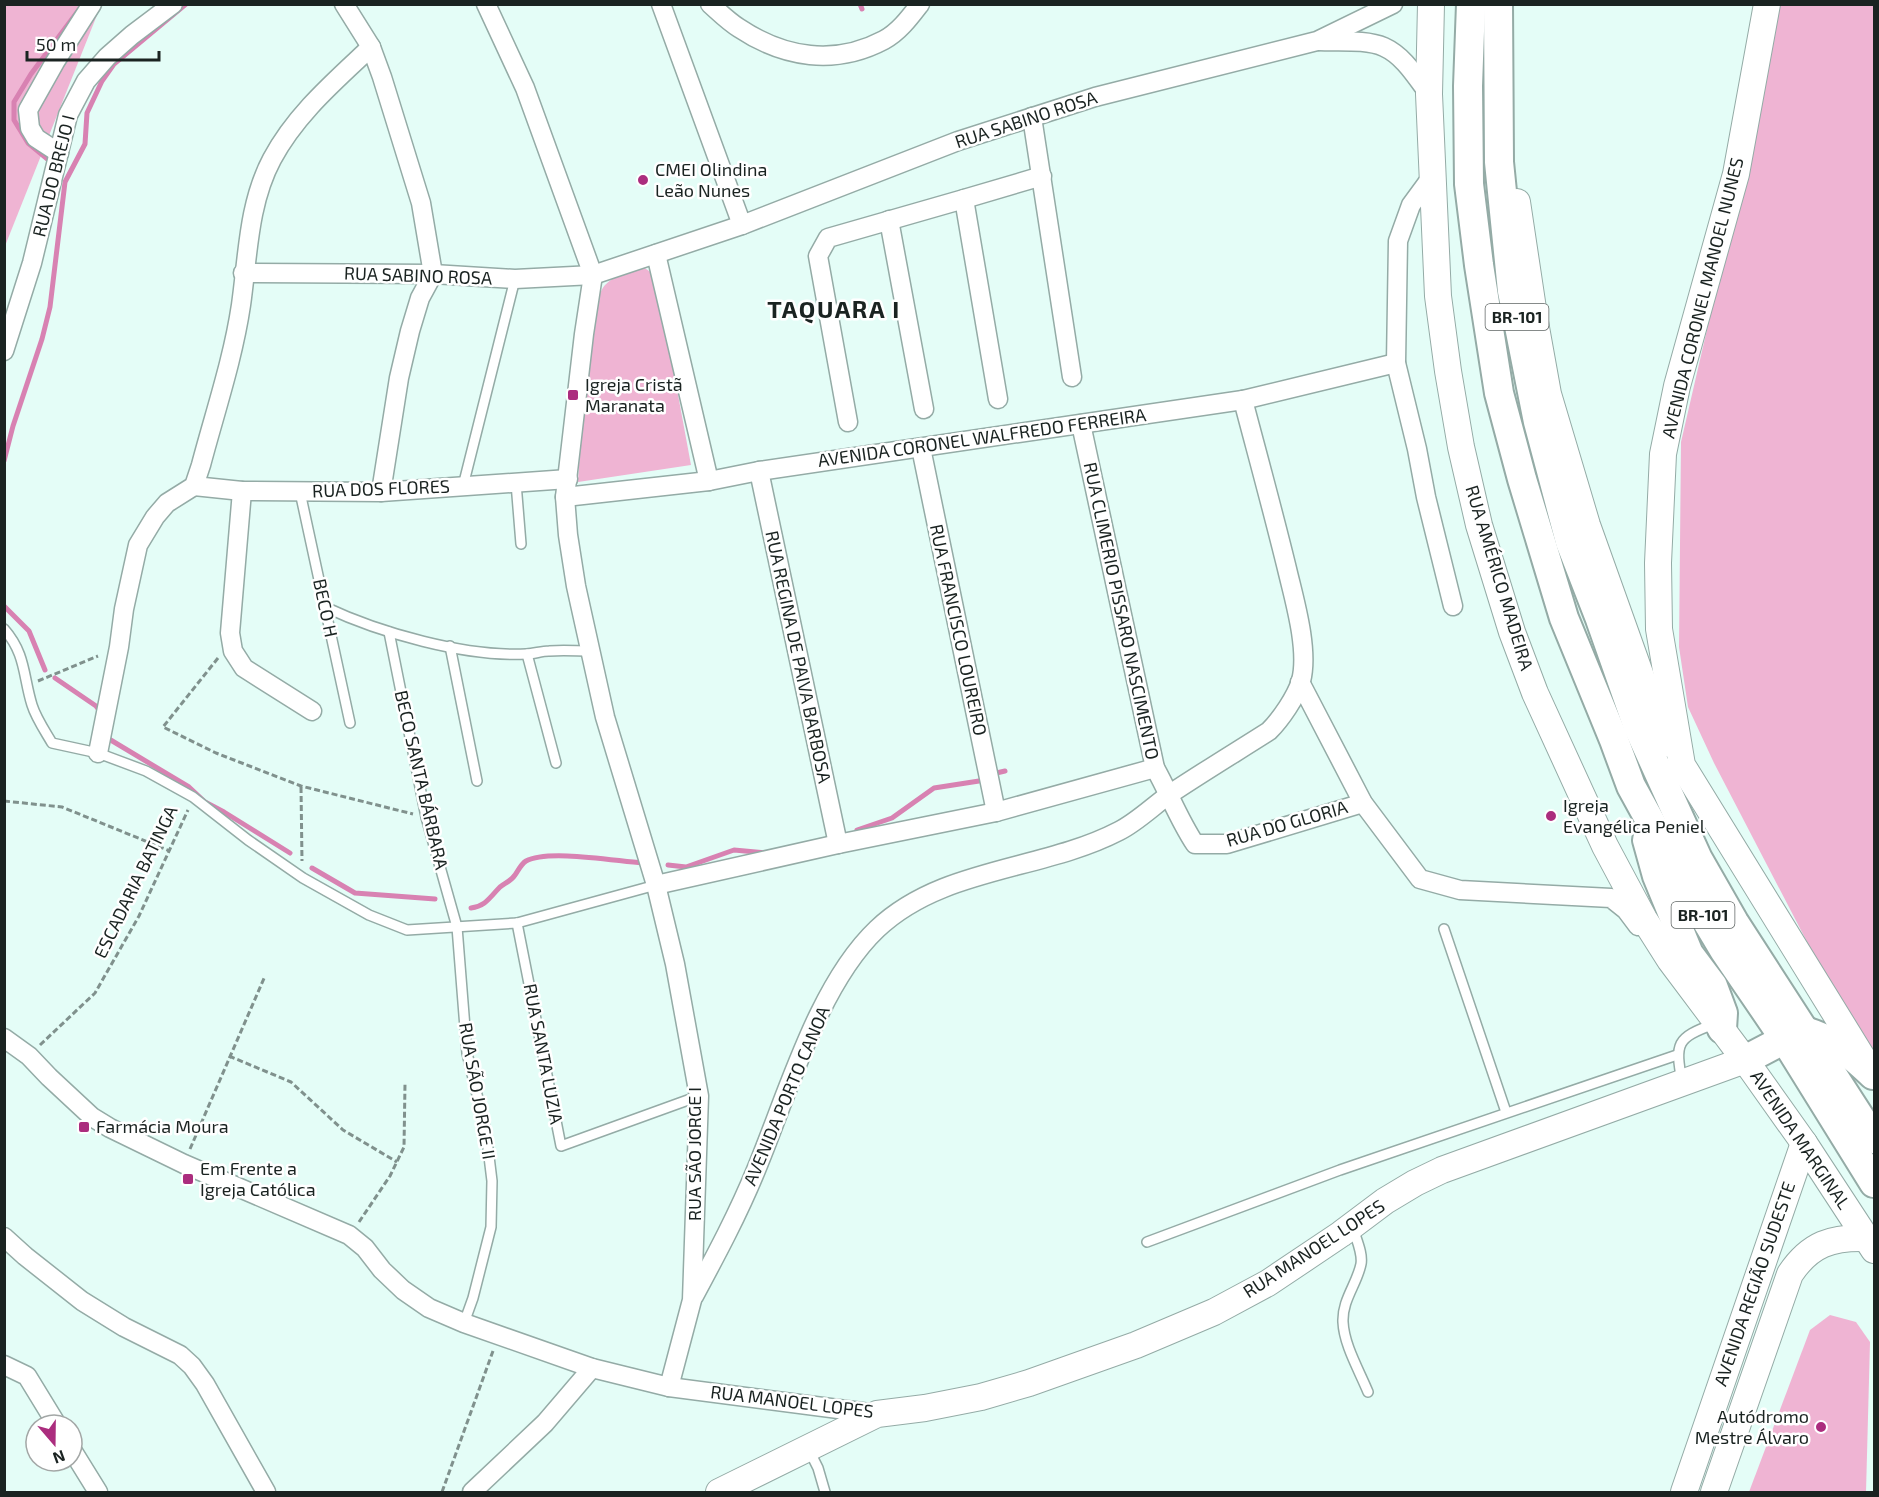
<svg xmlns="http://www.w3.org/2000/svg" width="1879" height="1497" font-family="'Exo 2',sans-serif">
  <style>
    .green { fill: #efb4d3 }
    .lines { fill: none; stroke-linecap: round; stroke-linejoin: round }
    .stream { stroke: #d882b2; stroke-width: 5 }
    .lane-casing { stroke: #94aba6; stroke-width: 12 }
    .street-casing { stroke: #94aba6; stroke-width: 21 }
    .secondary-casing { stroke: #94aba6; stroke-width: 28 }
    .primary-casing { stroke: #94aba6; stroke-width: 32 }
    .path { stroke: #80918d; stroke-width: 3; stroke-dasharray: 6 3; stroke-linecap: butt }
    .lane { stroke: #fff; stroke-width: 9 }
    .street { stroke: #fff; stroke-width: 18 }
    .secondary { stroke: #fff; stroke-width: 26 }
    .primary { stroke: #fff; stroke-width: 28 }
    .poi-dot { fill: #ab2d7e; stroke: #fff; stroke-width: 2 }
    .labels { text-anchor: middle; stroke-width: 5; stroke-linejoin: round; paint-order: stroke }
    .shield { fill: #fff; stroke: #5f6564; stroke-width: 1.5 }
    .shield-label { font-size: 16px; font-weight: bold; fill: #1a2321 }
    .street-label { font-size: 18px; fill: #1a2321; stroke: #fff }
    .poi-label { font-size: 18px; fill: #1a2321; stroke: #fff; text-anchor: start }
    .district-label { font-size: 24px; font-weight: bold; letter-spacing: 1.5px; fill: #1a2321; stroke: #fff }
  </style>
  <rect width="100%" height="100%" fill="#e4fdf7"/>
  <g class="green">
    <path d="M5,5H101L5,246Z"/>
    <path d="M1780,5H1874V1061L1845,1015L1714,763L1688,707L1679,647L1681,442L1752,135Z"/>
    <path d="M642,266L656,276L691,465L578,482C581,448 586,306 605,285C615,275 629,270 642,266Z"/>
    <path d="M1830,1315L1856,1322L1870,1342L1866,1492H1749L1810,1330Z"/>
  </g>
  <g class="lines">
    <g class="stream">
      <path d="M860,4L862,9"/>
      <path d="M51,162L28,143L14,120V102L31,74L78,11"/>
      <path d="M4,461L13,426L42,339L50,307L65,182L85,144L87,113L102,81L114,64L186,4"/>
      <path d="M4,606L29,631L45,670"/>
      <path d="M55,678L96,706L99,710V715"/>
      <path d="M104,736L189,787L205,802L224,812L290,853"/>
      <path d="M992,774L1005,771"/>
      <path d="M857,830L892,818L934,788L979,781"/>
      <path d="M668,865L686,867L734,850L766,853"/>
      <path d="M312,868L355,893L435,899"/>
      <path d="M471,908C486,906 490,897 500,887C505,883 511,881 515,875C518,871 521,864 526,861C548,849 615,861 642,863"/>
    </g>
    <defs>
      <g id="lane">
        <path d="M516,483L521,544"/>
        <path d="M463,486L515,279"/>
        <path d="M300,492L350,723"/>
        <path d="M325,607C380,633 465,657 526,654C534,654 541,651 549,651C563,650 577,651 591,651"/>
        <path d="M4,629C26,654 23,676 32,705C36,718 45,731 52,743L98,753L146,771L193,797L248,840L303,878L369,915L407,930L517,923L656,885"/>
        <path d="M389,632L426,817L457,927L467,1053L486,1132L492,1181L491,1227L473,1298L464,1323"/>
        <path d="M450,646L477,781"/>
        <path d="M527,654L556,763"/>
        <path d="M517,923L561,1146L699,1096"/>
        <path d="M1444,929L1506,1112"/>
        <path d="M1682,1082C1675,1043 1676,1038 1714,1024"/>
        <path d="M1353,1228C1356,1239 1363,1253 1361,1264C1357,1284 1342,1300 1343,1322C1344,1345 1359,1370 1368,1392"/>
        <path d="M1147,1242L1340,1170L1677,1055"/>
        <path d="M809,1450L818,1468L825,1492"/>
      </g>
      <g id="street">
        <path d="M344,4L371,47L382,77L421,203L433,274L420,298L410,331L399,378L381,492"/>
        <path d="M486,4L525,88L593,275L584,334L565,497L568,535L576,586L605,717L656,885L675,964L699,1096L692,1300L669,1387"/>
        <path d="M661,4L742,225"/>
        <path d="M710,4C719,12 729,22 739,28C784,58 835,66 884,40C899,32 910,17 920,4"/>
        <path d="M1319,41C1339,42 1366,39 1384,47C1404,56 1416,77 1429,94"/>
        <path d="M1032,117L1072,377"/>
        <path d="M59,153L36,138L30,128L28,110L55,62L92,4"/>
        <path d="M1433,175L1411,205L1398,241L1396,363L1417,449L1426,497L1453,606"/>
        <path d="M889,220L924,409"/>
        <path d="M656,254L709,481"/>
        <path d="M243,273L433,274L515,279L593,275L742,225L958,141L1095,97L1317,41L1393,4"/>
        <path d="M4,351L32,263L68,115L86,81L107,57L132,35L173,4"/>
        <path d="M998,399L964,199L1042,176"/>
        <path d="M848,422L818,256L828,238L964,199"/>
        <path d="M1081,424L1155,768C1169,793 1179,820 1195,844H1227L1363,803"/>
        <path d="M921,448L996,812"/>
        <path d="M759,471L838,844"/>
        <path d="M194,486L242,491L381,492L568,479"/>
        <path d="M242,491L230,633L233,651L244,668L312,711"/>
        <path d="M565,497L709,481L759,471L1243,400L1396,363"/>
        <path d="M1300,682L1363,803L1420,879L1460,890L1611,898L1626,910L1638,926"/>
        <path d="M98,753L119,647L124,609L138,545L155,517L167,503L194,486L201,465C215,412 233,359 241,305C248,256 248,204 272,159C296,114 335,81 371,47"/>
        <path d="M656,885L838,844L996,812L1155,768"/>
        <path d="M4,1038L29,1056L49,1077L92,1117L110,1128L184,1164L349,1235L365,1248L382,1270L403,1290L429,1308L464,1323L592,1368L669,1387L877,1414"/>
        <path d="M4,1237L25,1256L82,1301L124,1327L180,1355L192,1366L205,1384L266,1492"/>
        <path d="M694,1296C716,1255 738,1214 756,1170C787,1096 818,985 877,929C942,867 1042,871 1119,831C1137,822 1153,806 1170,794C1203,772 1236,752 1269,731C1281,719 1296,697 1301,681C1309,651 1295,602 1288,573C1274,515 1258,457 1243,400"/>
        <path d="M4,1365L27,1376L57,1425"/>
        <path d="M72,1450L98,1492"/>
        <path d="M472,1492L545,1423L592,1368"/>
      </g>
      <g id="secondary">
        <path d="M1431,4L1429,94L1438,296L1448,371L1461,447L1479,525L1512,632L1535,693L1605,846L1644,919L1670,960L1745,1060L1804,1143L1874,1250"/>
        <path d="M1767,4L1736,174L1677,386L1663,454L1658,563L1659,629L1682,765L1867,1065"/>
        <path d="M1517,202L1535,322L1548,394L1587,525L1652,707L1671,744"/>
        <path d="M719,1492L877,1414L925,1408L981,1397L1029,1383L1136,1345L1214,1312L1268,1283L1341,1234L1385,1201L1415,1183L1442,1170L1745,1060"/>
        <path d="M1684,1492L1804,1143"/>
        <path d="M1714,1492L1790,1274C1810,1244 1832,1237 1866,1238"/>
      </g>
      <g id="primary">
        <path d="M1471,4L1468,86L1469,184L1479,265L1499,393L1522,479L1564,618L1614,740L1631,786L1687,888L1724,950L1784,1038L1874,1183"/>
        <path d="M1498,4L1499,162L1512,291L1538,422L1570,542L1600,619L1638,727L1698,859L1734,922L1874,1139"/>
        <path d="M1647,840L1657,876L1689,954L1713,986L1723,1013L1722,1029"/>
        <path d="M1745,1060L1802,1030C1837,1041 1847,1051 1873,1075"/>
      </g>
    </defs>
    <use href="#lane" class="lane-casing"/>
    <use href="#street" class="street-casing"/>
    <use href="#secondary" class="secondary-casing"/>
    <use href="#primary" class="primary-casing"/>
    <g class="path">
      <path d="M218,658L163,727L216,753L301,786L413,814"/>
      <path d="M38,681L98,656"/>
      <path d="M301,787L302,861"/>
      <path d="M4,801L62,807L170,851"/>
      <path d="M40,1045L95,993L139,916L188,810"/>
      <path d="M229,1056L291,1082L343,1130L397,1162"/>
      <path d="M190,1149L265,976"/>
      <path d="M359,1222L390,1176L404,1147L405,1084"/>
      <path d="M442,1492L493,1351"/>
    </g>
    <use href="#lane" class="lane"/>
    <use href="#street" class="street"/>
    <use href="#secondary" class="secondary"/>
    <use href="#primary" class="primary"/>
  </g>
  <g class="poi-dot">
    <circle cx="643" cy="180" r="6"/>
    <rect x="567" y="389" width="12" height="12" rx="3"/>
    <circle cx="1551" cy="816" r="6"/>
    <rect x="78" y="1121" width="12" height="12" rx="3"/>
    <rect x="182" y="1173" width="12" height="12" rx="3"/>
    <circle cx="1821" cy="1427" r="6"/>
  </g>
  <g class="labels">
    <g class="shield">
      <rect x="1485.5" y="304" width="63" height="26" rx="4.5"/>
      <rect x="1671.5" y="902" width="63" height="26" rx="4.5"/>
    </g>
    <g class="shield-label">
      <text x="1517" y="323">BR-101</text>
      <text x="1703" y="921">BR-101</text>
    </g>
    <g class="street-label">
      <text transform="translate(1026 120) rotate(-18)" y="6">RUA SABINO ROSA</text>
      <text transform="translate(54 176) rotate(-76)" y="6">RUA DO BREJO I</text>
      <text transform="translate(418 276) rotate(2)" y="6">RUA SABINO ROSA</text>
      <text transform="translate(1703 298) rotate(-76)" y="6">AVENIDA CORONEL MANOEL NUNES</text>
      <text transform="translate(982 438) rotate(-8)" y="6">AVENIDA CORONEL WALFREDO FERREIRA</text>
      <text transform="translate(381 489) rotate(-2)" y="6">RUA DOS FLORES</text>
      <text transform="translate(1499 578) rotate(73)" y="6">RUA AMÉRICO MADEIRA</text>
      <text transform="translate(325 608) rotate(78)" y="6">BECO H</text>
      <text transform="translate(1121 611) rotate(78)" y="6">RUA CLIMERIO PISSARO NASCIMENTO</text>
      <text transform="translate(958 630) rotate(78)" y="6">RUA FRANCISCO LOUREIRO</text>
      <text transform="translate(798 657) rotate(78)" y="6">RUA REGINA DE PAIVA BARBOSA</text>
      <text transform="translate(421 780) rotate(77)" y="6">BECO SANTA BÁRBARA</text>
      <text transform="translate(1287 824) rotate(-16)" y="6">RUA DO GLORIA</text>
      <text transform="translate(136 882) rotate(-64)" y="6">ESCADARIA BATINGA</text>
      <text transform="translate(543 1054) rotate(79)" y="6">RUA SANTA LUZIA</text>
      <text transform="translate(477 1091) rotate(80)" y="6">RUA SÃO JORGE II</text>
      <text transform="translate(787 1096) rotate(-67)" y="6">AVENIDA PORTO CANOA</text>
      <text transform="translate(1800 1140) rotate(56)" y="6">AVENIDA MARGINAL</text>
      <text transform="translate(695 1154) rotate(-90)" y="6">RUA SÃO JORGE I</text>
      <text transform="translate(1314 1249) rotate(-33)" y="6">RUA MANOEL LOPES</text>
      <text transform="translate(1755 1284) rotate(-71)" y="6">AVENIDA REGIÃO SUDESTE</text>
      <text transform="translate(792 1402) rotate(7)" y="6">RUA MANOEL LOPES</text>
    </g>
    <g class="poi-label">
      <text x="655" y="176">CMEI Olindina<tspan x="655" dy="21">Leão Nunes</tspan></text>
      <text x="585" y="391">Igreja Cristã<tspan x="585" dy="21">Maranata</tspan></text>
      <text x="1563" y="812">Igreja<tspan x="1563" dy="21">Evangélica Peniel</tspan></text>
      <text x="96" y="1133">Farmácia Moura</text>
      <text x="200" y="1175">Em Frente a<tspan x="200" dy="21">Igreja Católica</tspan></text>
      <text x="1809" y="1423" text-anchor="end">Autódromo<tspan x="1809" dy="21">Mestre Álvaro</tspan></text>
    </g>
    <g class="district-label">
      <text x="834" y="318">TAQUARA I</text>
    </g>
  </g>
  <rect width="1879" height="1497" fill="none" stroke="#1a2321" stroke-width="12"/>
  <g transform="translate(54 1443) rotate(160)"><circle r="28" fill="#ffffff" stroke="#a3a7a6" stroke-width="1.5"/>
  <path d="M0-4.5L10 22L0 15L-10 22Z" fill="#ab2d7e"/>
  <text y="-9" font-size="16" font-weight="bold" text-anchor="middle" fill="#1a2321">N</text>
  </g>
  <path d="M27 51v9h132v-9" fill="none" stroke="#1a2321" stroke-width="3"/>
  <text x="36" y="51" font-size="18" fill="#1a2321" stroke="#ffffff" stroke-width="4.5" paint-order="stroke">50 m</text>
</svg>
